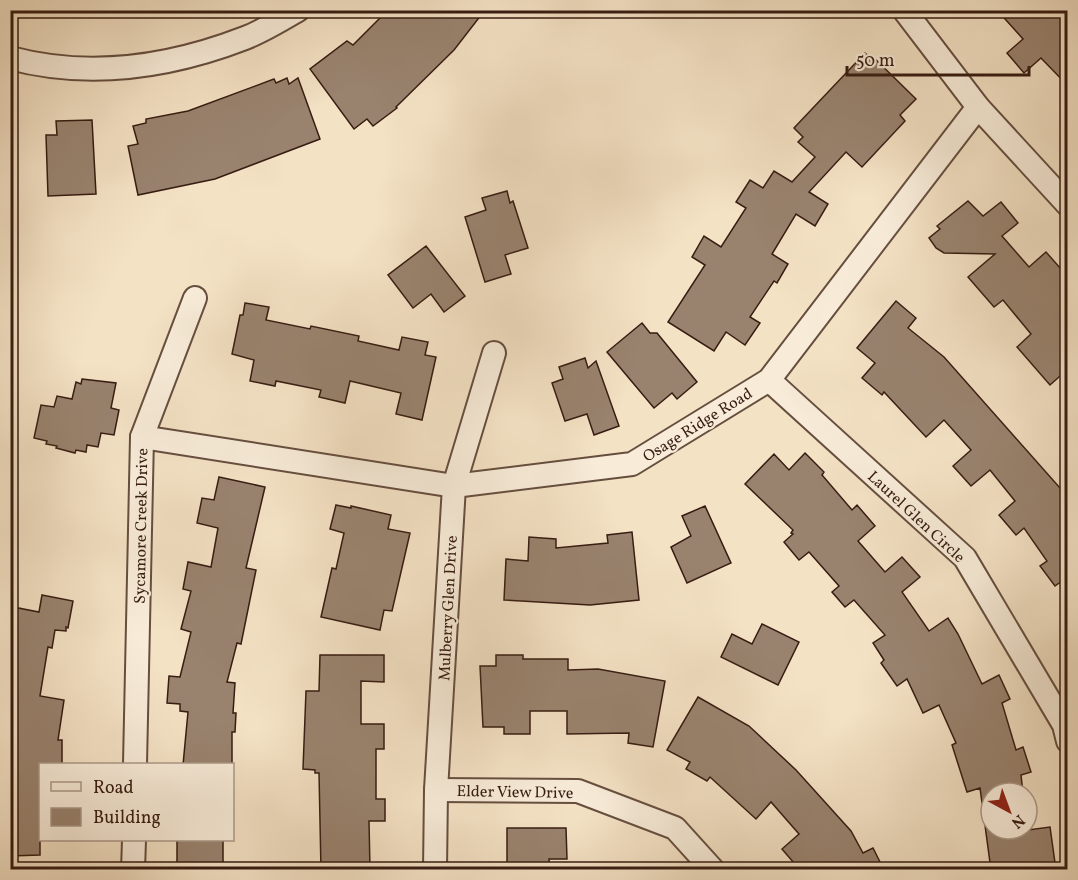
<svg xmlns="http://www.w3.org/2000/svg" width="1078" height="880" font-family="Vollkorn,serif">
  <style>
    .building { fill: #99836f; stroke: #371c12; stroke-width: 1.5 }
    .lines { fill: none; stroke-linecap: round; stroke-linejoin: round }
    .street-casing { stroke: #664e3f; stroke-width: 26 }
    .street { stroke: #f8ecd9; stroke-width: 22 }
    .labels { text-anchor: middle; stroke-width: 4.5; stroke-linejoin: round; paint-order: stroke }
    .street-label { font-size: 16px; fill: #371c12; stroke: #f8ecd9 }
  </style>
  <rect width="100%" height="100%" fill="#f4e2c5"/>
  <filter id="stains"><feTurbulence type="fractalNoise" baseFrequency=".00333" numOctaves="4"/><feColorMatrix values="0 0 0 0 .2 0 0 0 0 .09 0 0 0 0 .02 0 0 0 .5 -.17"/></filter>
  <radialGradient id="worn" r=".72"><stop offset=".6" stop-color="#630" stop-opacity="0"/><stop offset="1" stop-color="#630" stop-opacity=".3"/></radialGradient>
  <g class="building">
    <path d="M388,10H485L454,50L396,107L397,108L373,126L367,119L354,129L310,69L347,41L353,45Z"/>
    <path d="M997,10H1061L1068,18V86L1041,58L1024,73L1007,53L1023,39Z"/>
    <path d="M865,53L871,58L873,57L916,99L900,115L905,121L862,167L846,152L809,192L828,204L815,226L796,214L772,254L788,264L777,283L774,281L750,317L760,323L745,345L726,332L714,351L668,322L705,265L692,257L704,236L721,247L746,208L736,202L750,180L763,188L774,171L792,182L815,157L798,142L803,137L794,128Z"/>
    <path d="M287,78L289,84L298,78L320,139L215,179L138,195L128,146L138,144L133,126L146,123V119L188,111L274,79L276,83Z"/>
    <path d="M92,120L96,194L48,196L46,135H57L56,121Z"/>
    <path d="M507,191L510,203L513,201L528,248L505,255L511,274L485,282L465,217L486,210L482,198Z"/>
    <path d="M968,201L983,216L1001,202L1018,223L1002,236L1029,267L1046,252L1068,277V369L1050,385L1017,347L1031,334L1003,300L994,307L968,277L995,254L944,253L936,248L929,238L940,229L937,226Z"/>
    <path d="M426,246L465,296L444,312L431,294L413,308L388,275Z"/>
    <path d="M896,301L916,318L908,328L944,357L1068,497V589L1062,581L1055,586L1040,566L1047,561L1024,528L1016,535L999,515L1015,501L990,470L971,486L953,466L971,450L944,420L926,437L884,392L882,395L862,378L875,363L857,348Z"/>
    <path d="M245,303L269,307L266,320L310,329L311,326L359,336L358,341L399,350L402,337L428,342L425,355L436,357L422,420L396,414L401,393L350,381L345,403L319,397L321,390L276,381L275,386L250,381L254,360L232,354L240,315H243Z"/>
    <path d="M642,323L650,333H657L697,382L677,399L672,393L654,408L607,352Z"/>
    <path d="M585,358L588,368L596,361L619,426L594,435L587,414L565,421L552,383L563,379L559,367Z"/>
    <path d="M82,379L116,383L111,408L119,410L114,435L101,433L98,447L87,445L86,452L76,450L75,453L56,448L57,446L46,444L47,441L34,438L41,405L54,407L57,396L72,399L76,382L81,384Z"/>
    <path d="M805,453L824,472L822,475L852,510L857,505L875,526L858,541L885,572L902,557L920,577L902,592L929,631L948,618L958,634L982,684L999,675L1010,699L1002,703L1016,750L1023,747L1031,772L1021,775L1023,793H991V829H1027V820L1028,830L1050,827L1056,870H991L980,788L967,792L952,745L956,743L939,705L923,713L907,679L897,686L881,663L884,660L873,643L885,635L854,600L845,607L832,592L839,586L809,552L799,560L784,542L793,534L791,533L793,530L745,484L774,454L789,470Z"/>
    <path d="M219,477L265,487L246,568L256,570L241,644L237,643L227,682L235,683L233,713H236L235,732H232V765H183L188,712L180,711V704L167,703L169,676L180,677L191,632L181,629L191,591L183,589L188,562L211,567L218,528L197,523L202,498L214,500Z"/>
    <path d="M336,505L351,508V506L391,515L388,529L410,533L392,611L384,610L380,630L321,617L332,568L336,569L344,533L330,529Z"/>
    <path d="M705,506L731,563L687,583L671,547L691,536L682,516Z"/>
    <path d="M632,532L639,600L590,605L504,600L506,559L528,561L529,537L556,539V548L608,543L607,535Z"/>
    <path d="M42,595L73,601L68,628L66,627V631L55,630L52,648L48,647L40,696L64,700L58,740H62V765H40V855L10,856V678L16,642L10,641V621L13,607L39,612Z"/>
    <path d="M762,624L799,642L778,685L721,657L732,634L752,644Z"/>
    <path d="M320,655H384V682L361,681V724H384V749H376V799H385V821H369L370,870H321L319,773H315V770L303,769L306,691H319Z"/>
    <path d="M496,655H523V659H568V670L598,669L665,681L653,747L628,743L629,733L567,734V711H530V734H504V727H483L480,666H496Z"/>
    <path d="M698,697L749,726L796,770L851,831L863,853L873,848L884,870H800L782,849L799,834L771,802L756,819L710,777L707,781L686,769L690,762L667,750Z"/>
    <path d="M507,828H566L567,859H549L550,870H507Z"/>
    <rect x="177" y="840" width="46" height="23"/>
  </g>
  <g class="lines">
    <defs>
      <g id="street">
        <path d="M904,10L978,107L1068,205"/>
        <path d="M10,58C89,79 170,67 245,38C263,31 281,20 298,10"/>
        <path d="M769,380L965,558L1064,725L1068,741"/>
        <path d="M142,437L454,486L632,464L769,380L978,107"/>
        <path d="M135,764L142,437L195,298"/>
        <path d="M436,790L578,791L675,828L713,870"/>
        <path d="M133,870L134,840"/>
        <path d="M435,870L436,790L454,486L494,353"/>
      </g>
    </defs>
    <use href="#street" class="street-casing"/>
    <use href="#street" class="street"/>
  </g>
  <g class="labels">
    <g class="street-label">
      <text transform="translate(697 424) rotate(-32)" y="6">Osage Ridge Road</text>
      <text transform="translate(917 516) rotate(43)" y="6">Laurel Glen Circle</text>
      <text transform="translate(140 526) rotate(-89)" y="6">Sycamore Creek Drive</text>
      <text transform="translate(447 608) rotate(-87)" y="6">Mulberry Glen Drive</text>
      <text transform="translate(515 791) rotate(1)" y="6">Elder View Drive</text>
    </g>
  </g>
  <rect width="1078" height="880" fill="none" stroke="#f4e2c5" stroke-width="36"/>
  <rect x="12" y="12" width="1054" height="856" fill="none" stroke="#371c12" stroke-width="3"/>
  <rect x="18" y="18" width="1042" height="844" fill="none" stroke="#371c12" stroke-width="1.5"/>
  <rect x="39" y="763" width="195" height="78" fill="#f8ecd9" stroke="#ab9989" stroke-width="1.5"/>
  <rect x="51" y="782" width="30" height="9" fill="#f8ecd9" stroke="#ab9989" stroke-width="1.5"/>
  <text x="93" y="793" font-size="18" fill="#371c12">Road</text>
  <rect x="51" y="808" width="30" height="18" fill="#99836f" stroke="#ab9989" stroke-width="1.5"/>
  <text x="93" y="823" font-size="18" fill="#371c12">Building</text>
  <g transform="translate(1009 811) rotate(139)"><circle r="28" fill="#f8ecd9" stroke="#ab9989" stroke-width="1.5"/>
  <path d="M0-4.5L10 22L0 15L-10 22Z" fill="#8f2418"/>
  <text y="-9" font-size="16" font-weight="bold" text-anchor="middle" fill="#371c12">N</text>
  </g>
  <path d="M847 66v9h182v-9" fill="none" stroke="#371c12" stroke-width="3"/>
  <text x="856" y="66" font-size="18" fill="#371c12" stroke="#f8ecd9" stroke-width="4.5" paint-order="stroke">50 m</text>
  <rect width="100%" height="100%" filter="url(#stains)"/>
  <rect width="100%" height="100%" fill="url(#worn)"/>
</svg>
